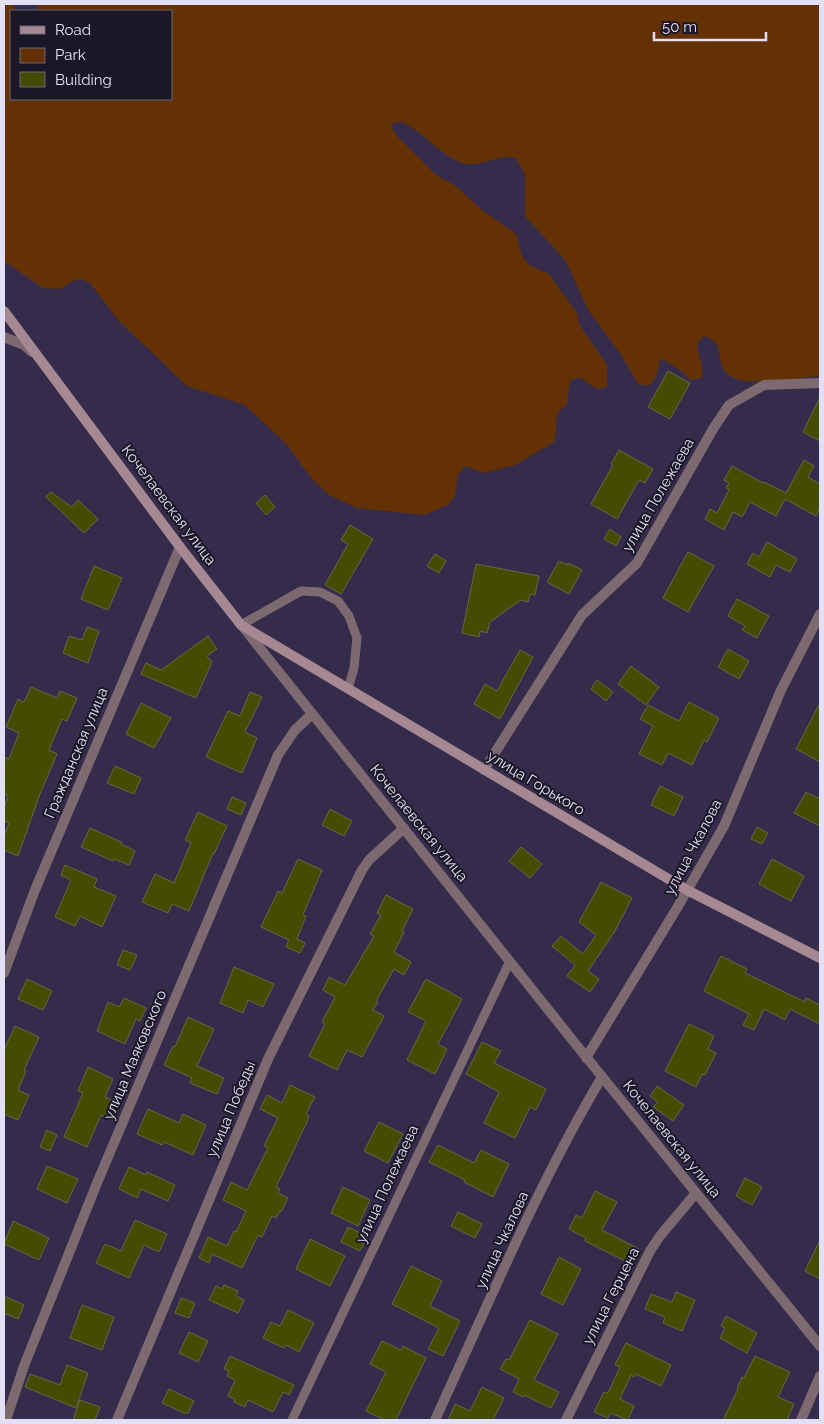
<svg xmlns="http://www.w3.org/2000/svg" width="824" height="1424" font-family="Raleway,sans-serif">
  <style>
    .green { fill: #633103 }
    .building { fill: #454c00; stroke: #636943 }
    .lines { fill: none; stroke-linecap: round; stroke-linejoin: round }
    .service { stroke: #7d6a70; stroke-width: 9 }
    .minor { stroke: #7d6a70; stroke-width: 10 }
    .tertiary { stroke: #7d6a70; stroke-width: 10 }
    .secondary { stroke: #a68893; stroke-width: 10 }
    .labels { text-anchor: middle; stroke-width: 4; stroke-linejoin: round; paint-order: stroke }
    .street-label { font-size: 15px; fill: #e3dff4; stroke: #1b1726 }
  </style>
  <rect width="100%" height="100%" fill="#352c4c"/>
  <path class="green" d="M4,4H13L16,11H11V99H171V11H37L38,4H820V376C799,377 730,393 722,366C717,350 723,343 704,336L697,345L702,367V378L690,380L683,372L661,358L655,379L648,386L638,384L622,356L588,310L566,261L525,216V175L516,158C497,153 480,169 462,163C438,154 423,131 400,121L391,125L396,135L436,175L456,186L481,209L516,234L522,256L529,265L549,274L577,313L579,324L607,365V387L597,389L579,377L570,381L567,404C550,417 560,425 554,442L515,465L484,473L465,466L458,475L455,496L448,505L424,515L357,508L329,495L312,479L288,446L245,405L187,386L118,320L90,283L80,279L70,282L61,289L43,288L4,261V161L6,159L4,156Z"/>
  <g class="building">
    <path d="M668,371L690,383L670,419L648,407Z"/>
    <path d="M820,397V441L803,432Z"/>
    <path d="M619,450L653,469L645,483L639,480L617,519L591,504L613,465L611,464Z"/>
    <path d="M804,460L814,466L808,477L820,484V508L816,516L785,499L776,516L750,502L742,517L733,512L724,530L705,519L710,509L717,513L729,490L726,488L729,483L724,480L732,466L763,483L764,482L786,493Z"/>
    <path d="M51,492L72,507L78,500L98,519L84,533L46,497Z"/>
    <path d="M265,495L275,507L266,515L256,503Z"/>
    <path d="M350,525L373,539L341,594L325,585L348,544L341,540Z"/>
    <path d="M610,529L621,537L616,546L604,539Z"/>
    <path d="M767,542L797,559L790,572L776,565L770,577L747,564L753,553L759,557Z"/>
    <path d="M688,552L714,566L688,612L663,598Z"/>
    <path d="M435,554L446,561L439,573L427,566Z"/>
    <path d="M559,561L567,565L568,563L582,570L569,594L547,582Z"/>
    <path d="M476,564L539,576L535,595L530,594L528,602L521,600L490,622L487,633L480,631L479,637L462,633Z"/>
    <path d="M94,566L122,578L108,610L81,599Z"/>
    <path d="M737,599L769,616L757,638L742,630L745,626L728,616Z"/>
    <path d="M87,627L99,631L88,663L63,653L69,636L82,640Z"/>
    <path d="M208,636L217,649L207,656L212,662L196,698L141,674L146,663L161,670Z"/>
    <path d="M728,649L749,661L739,679L718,667Z"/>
    <path d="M520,650L533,657L500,719L474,704L485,684L497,691Z"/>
    <path d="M631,666L659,687L646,705L618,684Z"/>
    <path d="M597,680L613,692L606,701L591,689Z"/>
    <path d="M31,687L57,698L60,691L77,698L67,721L62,719L49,750L57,754L40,794L18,856L4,850V836L9,823L4,821V808L8,796L4,794V757L9,759L19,733L6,727L18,699L24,702Z"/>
    <path d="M250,692L262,697L245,732L257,738L242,773L206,757L228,711L240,716Z"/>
    <path d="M689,702L719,718L707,742L704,740L692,765L668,753L662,765L639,754L653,726L640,719L648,705L679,721Z"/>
    <path d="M141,703L171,718L154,748L126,734Z"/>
    <path d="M820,703V762L796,749Z"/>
    <path d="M115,766L141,778L134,794L107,783Z"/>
    <path d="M660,786L683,797L674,816L651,805Z"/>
    <path d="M806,792L820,799V826L794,813Z"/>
    <path d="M232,797L246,803L241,815L227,809Z"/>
    <path d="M330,809L352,821L344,836L322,825Z"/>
    <path d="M198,812L227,826L214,854L213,853L189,911L172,904L168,913L142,902L155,874L174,883L191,843L185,840Z"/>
    <path d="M757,827L768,833L762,844L751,839Z"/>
    <path d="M90,828L121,842V844L135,851L129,865L114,859L113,861L81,847Z"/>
    <path d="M521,847L542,864L530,878L509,861Z"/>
    <path d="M298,859L322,870L303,915L306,916L297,939L305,943L300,953L286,947L289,940L261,927L278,891L282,893Z"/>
    <path d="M772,859L804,876L791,901L759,884Z"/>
    <path d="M65,865L97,879L94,887L116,896L102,927L80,916L75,926L55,917L71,880L61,875Z"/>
    <path d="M601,882L632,898L615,931L588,971L599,979L590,992L567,976L575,965L552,946L561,936L583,954L596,935L579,922Z"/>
    <path d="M386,895L413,909L402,931L404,932L394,952L411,962L404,975L394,969L376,1001L378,1002L373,1010L384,1016L362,1057L347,1050L337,1070L309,1056L325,1024L322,1022L335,997L323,990L329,977L345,985L374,936L370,934L381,915L377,913Z"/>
    <path d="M123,950L137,955L130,970L117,965Z"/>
    <path d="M721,956L747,969L745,973L805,1002L806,998L820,1005V1024L790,1009L785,1020L764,1009L754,1030L743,1025L749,1014L704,991Z"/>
    <path d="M234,967L274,984L263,1007L248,1000L243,1013L220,1003Z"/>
    <path d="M27,979L52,991L43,1010L18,999Z"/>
    <path d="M426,979L462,999L438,1044L447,1049L435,1074L407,1060L426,1021L408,1012Z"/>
    <path d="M124,998L146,1008L140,1021L136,1019L125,1044L97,1031L108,1002L119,1007Z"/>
    <path d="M188,1017L214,1029L197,1066L224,1078L217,1094L190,1083L192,1078L164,1065L173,1046L175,1047Z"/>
    <path d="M689,1024L714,1036L708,1049L716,1053L705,1075L702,1074L696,1087L665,1071Z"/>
    <path d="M15,1026L39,1037L24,1070L26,1071L18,1090L29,1095L18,1120L4,1114V1050Z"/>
    <path d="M482,1042L501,1051L494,1063L546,1089L536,1110L530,1107L515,1138L484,1123L499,1092L466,1074Z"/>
    <path d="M88,1067L113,1079L105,1097L118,1103L111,1120L101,1115L87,1147L64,1137L83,1093L78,1091Z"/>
    <path d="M290,1085L315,1097L306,1114L309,1116L308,1120L276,1187L280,1189L278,1193L288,1198L281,1212L280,1211L276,1218L272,1216L262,1237L258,1235L242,1268L212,1254L209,1263L199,1258L208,1237L227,1246L234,1231L236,1232L246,1211L223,1200L231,1182L247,1190L268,1148L264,1146L278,1118L260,1109L267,1095L282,1103Z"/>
    <path d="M657,1086L684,1105L673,1121L653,1107L658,1102L650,1096Z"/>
    <path d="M148,1109L179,1123L183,1114L206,1125L193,1155L164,1142L162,1145L137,1134Z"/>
    <path d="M379,1122L403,1134L388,1163L364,1151Z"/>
    <path d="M47,1130L57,1135L50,1151L40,1147Z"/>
    <path d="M438,1145L474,1163L481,1150L509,1164L493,1197L464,1182L465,1180L429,1162Z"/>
    <path d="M47,1166L78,1179L67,1203L37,1189Z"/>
    <path d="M129,1167L146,1175L147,1172L175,1185L168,1201L141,1189L137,1198L119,1189Z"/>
    <path d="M745,1178L762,1187L752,1205L736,1196Z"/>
    <path d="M343,1187L370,1200L358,1226L331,1213Z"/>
    <path d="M595,1191L617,1202L602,1230L641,1250L633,1265L585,1241L586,1238L569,1229L576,1215L582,1218Z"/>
    <path d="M458,1212L482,1224L475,1238L451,1226Z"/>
    <path d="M135,1220L167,1234L159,1252L144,1245L129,1278L96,1263L105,1244L121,1251Z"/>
    <path d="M13,1221L49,1238L39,1260L4,1244Z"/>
    <path d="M348,1227L368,1237L360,1251L341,1242Z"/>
    <path d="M310,1239L345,1256L330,1286L296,1269Z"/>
    <path d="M820,1240V1279L805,1271Z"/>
    <path d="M559,1257L581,1269L563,1305L541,1294Z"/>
    <path d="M411,1266L442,1281L430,1306L460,1321L443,1356L428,1349L439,1328L392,1304Z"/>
    <path d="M224,1285L238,1291L236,1296L244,1300L238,1313L209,1300L216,1286L222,1289Z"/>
    <path d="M676,1292L695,1300L682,1331L663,1323L665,1317L645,1309L651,1294L672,1302Z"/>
    <path d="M4,1296L24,1305L18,1319L4,1313Z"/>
    <path d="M181,1298L195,1303L189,1318L175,1313Z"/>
    <path d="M82,1305L114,1317L102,1350L70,1338Z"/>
    <path d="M288,1310L314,1323L299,1352L286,1345L284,1348L263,1338L271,1322L280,1326Z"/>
    <path d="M726,1316L757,1333L747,1353L720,1338L725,1328L721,1326Z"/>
    <path d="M530,1320L558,1334L534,1380L559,1392L551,1408L524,1395L523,1397L513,1392L519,1379L500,1369L506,1359L509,1360Z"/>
    <path d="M189,1332L208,1341L198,1362L179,1353Z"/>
    <path d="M382,1341L401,1350L403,1346L426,1358L396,1420H385L366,1411L386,1372L370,1364Z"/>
    <path d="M626,1343L671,1365L661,1386L636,1374L634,1377L631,1375L620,1399L634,1406L628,1420L610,1413L608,1418L594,1412L604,1392L608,1393L620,1367L615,1365Z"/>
    <path d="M230,1356L294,1385L289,1395L283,1392L273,1412L248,1400L245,1407L234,1402L235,1399L228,1396L235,1380L227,1376L229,1371L224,1369Z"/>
    <path d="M755,1356L790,1372L778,1397L794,1404L787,1420H723L738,1389L737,1388L742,1377L744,1378Z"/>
    <path d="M67,1365L88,1373L76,1408L25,1387L30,1374L60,1385Z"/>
    <path d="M482,1387L504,1398L493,1420H448L455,1404L470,1411Z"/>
    <path d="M169,1389L194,1401L188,1413H184L162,1403Z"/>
    <path d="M80,1400L100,1407L95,1420H73Z"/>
  </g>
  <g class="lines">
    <g class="service">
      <path d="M241,625L301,591L320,592L338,601L349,616L357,638L354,668L348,689"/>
      <path d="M292,1420L510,961"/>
    </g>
    <g class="minor">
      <path d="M484,770L582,615L637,563L713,429L729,405L764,385L820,383"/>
      <path d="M4,973L35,890L180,547"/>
      <path d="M586,1058L677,908L724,826L781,690L820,614"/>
      <path d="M6,1420L24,1366L97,1183L278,755L295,730L312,714"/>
      <path d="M117,1420L268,1059L362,870L369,860L404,828"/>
      <path d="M435,1420C488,1305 537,1186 602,1077"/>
      <path d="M566,1420L650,1251L660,1236L696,1193"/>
      <path d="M801,1420L820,1376"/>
    </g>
    <g class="tertiary">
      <path d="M4,337L24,345L32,352"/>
      <path d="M243,627L574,1042L820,1346"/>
    </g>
    <path class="secondary" d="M4,311L180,547L241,625L687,890L820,958"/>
  </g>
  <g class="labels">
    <g class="street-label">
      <text transform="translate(658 495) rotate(-60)" y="5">улица Полежаева</text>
      <text transform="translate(169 505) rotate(53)" y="5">Кочелаевская улица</text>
      <text transform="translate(76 753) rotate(-67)" y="5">Гражданская улица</text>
      <text transform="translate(536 783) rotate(31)" y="5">улица Горького</text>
      <text transform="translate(419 823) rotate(51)" y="5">Кочелаевская улица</text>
      <text transform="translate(693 847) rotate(-62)" y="5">улица Чкалова</text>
      <text transform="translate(135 1055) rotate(-67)" y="5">улица Маяковского</text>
      <text transform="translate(231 1109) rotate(-67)" y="5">улица Победы</text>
      <text transform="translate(672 1139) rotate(51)" y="5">Кочелаевская улица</text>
      <text transform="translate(387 1184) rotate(-65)" y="5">улица Полежаева</text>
      <text transform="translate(502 1240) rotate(-65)" y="5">улица Чкалова</text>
      <text transform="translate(611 1296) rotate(-63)" y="5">улица Герцена</text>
    </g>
  </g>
  <rect width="824" height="1424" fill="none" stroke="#e3dff4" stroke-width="10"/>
  <rect x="10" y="10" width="162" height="90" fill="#1b1726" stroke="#6b6778"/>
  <rect x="20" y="26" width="25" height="8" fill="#a68893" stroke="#6b6778"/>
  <text x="55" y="35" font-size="15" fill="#e3dff4">Road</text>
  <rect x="20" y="48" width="25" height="15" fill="#633103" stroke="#6b6778"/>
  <text x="55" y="60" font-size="15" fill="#e3dff4">Park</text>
  <rect x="20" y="72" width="25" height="15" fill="#454c00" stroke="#6b6778"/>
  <text x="55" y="85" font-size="15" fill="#e3dff4">Building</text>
  <path d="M654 32v8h112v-8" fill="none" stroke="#e3dff4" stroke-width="2.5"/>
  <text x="662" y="32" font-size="15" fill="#e3dff4" stroke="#1b1726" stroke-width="4" paint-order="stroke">50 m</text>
</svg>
